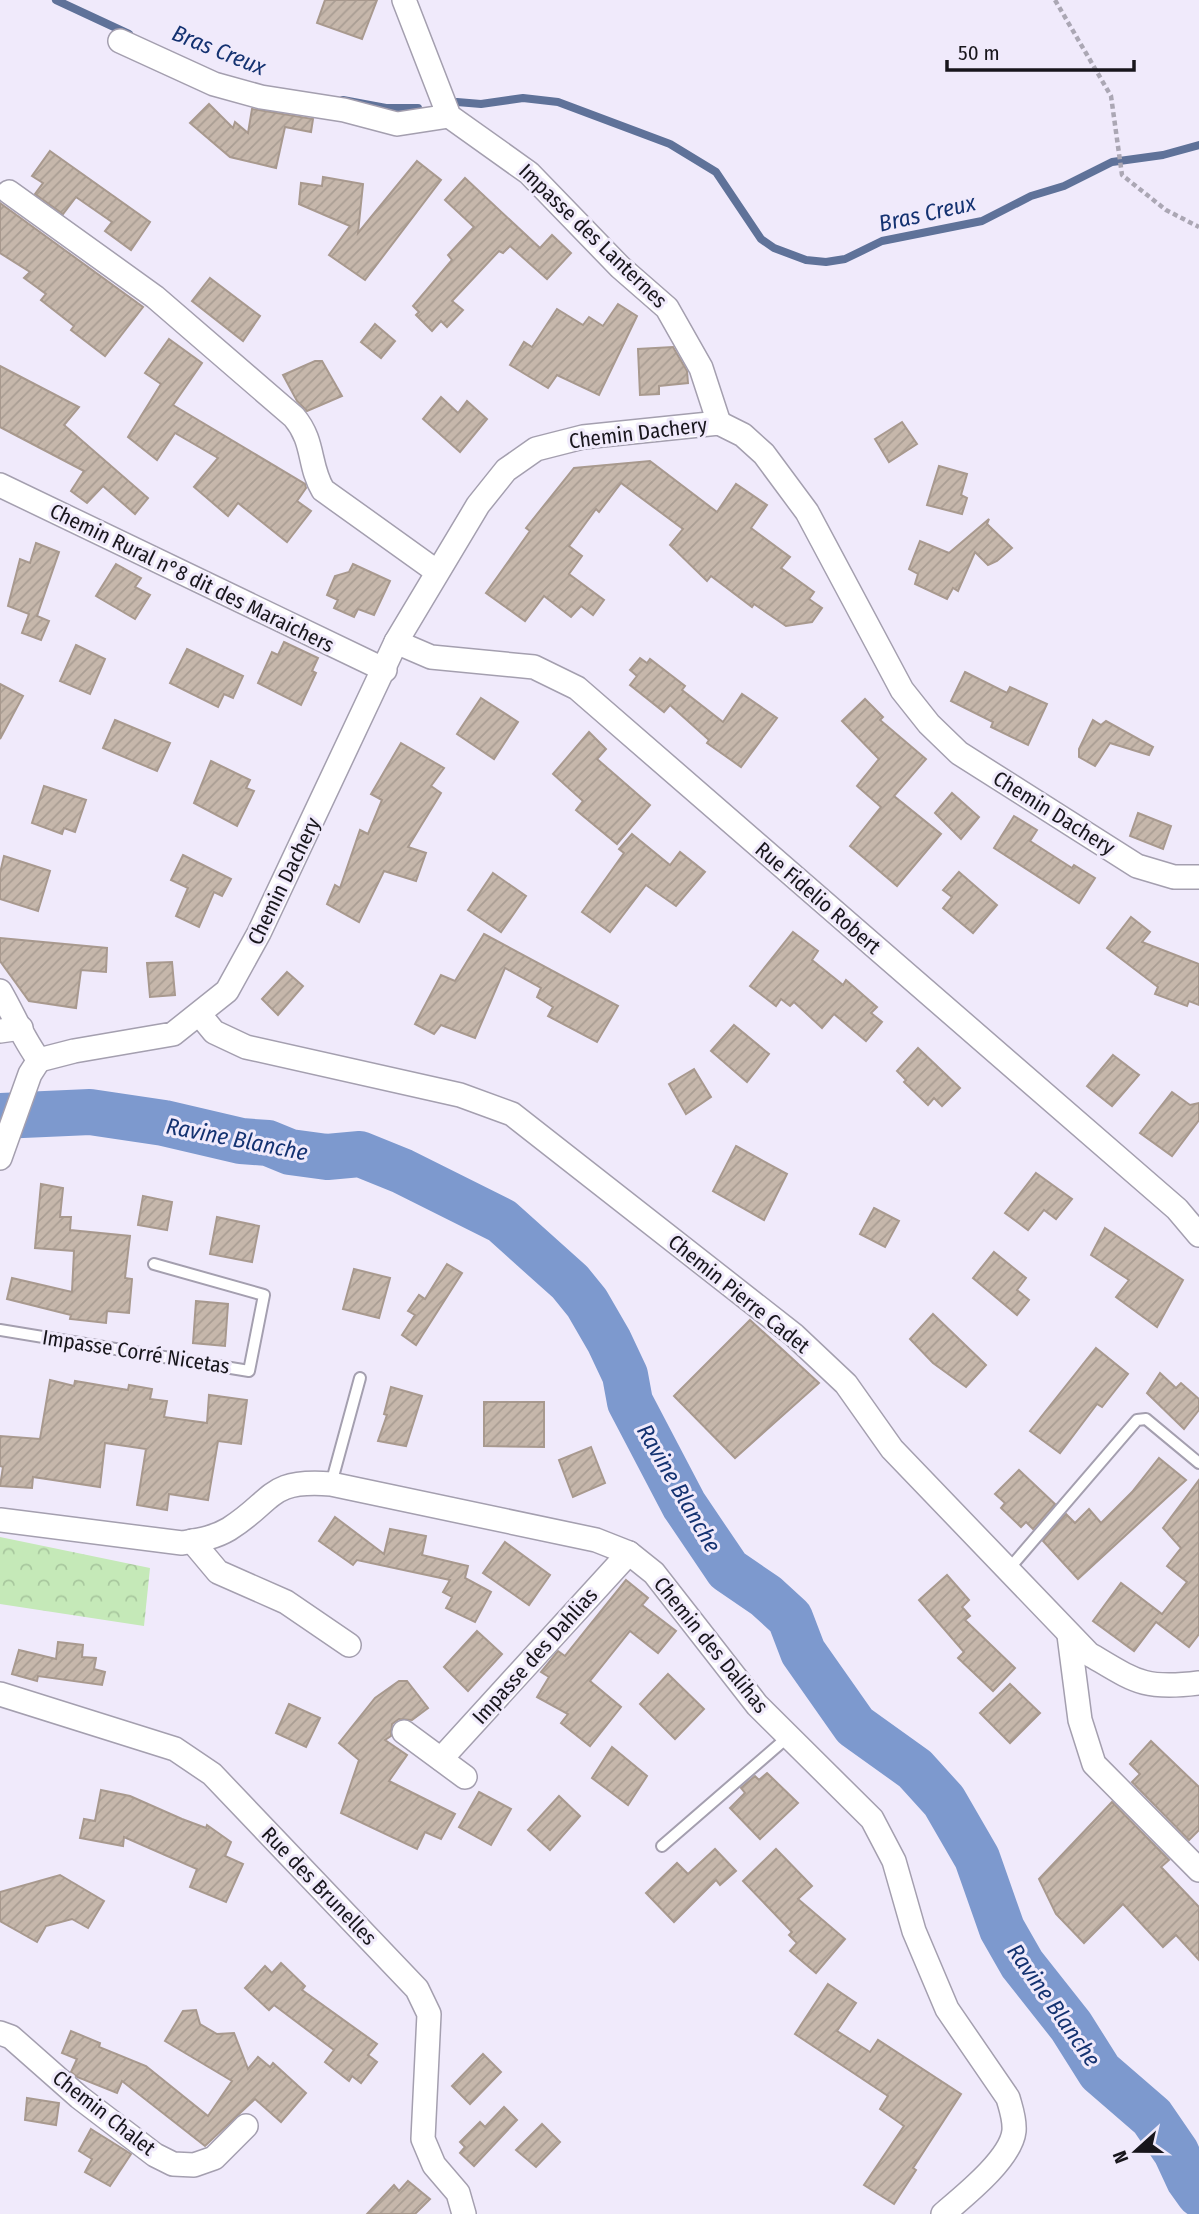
<svg xmlns="http://www.w3.org/2000/svg" width="1199" height="2214" font-family="'Fira Sans Condensed',sans-serif">
  <style>
    .park { fill: url(#park-crowns) }
    .lines { fill: none; stroke-linecap: round; stroke-linejoin: round }
    .stream { stroke: #5f7299; stroke-width: 8 }
    .river { stroke: #7d99ce; stroke-width: 46 }
    .building { fill: url(#building-hatch); stroke: #a8998e; stroke-width: 2 }
    .lane-casing { stroke: #a49faf; stroke-width: 14 }
    .street-casing { stroke: #a49faf; stroke-width: 26 }
    .path { stroke: #aba7b4; stroke-width: 4.5; stroke-dasharray: 5 3.5; stroke-linecap: butt }
    .lane { stroke: #fff; stroke-width: 10 }
    .street { stroke: #fff; stroke-width: 23 }
    .labels { text-anchor: middle; stroke-width: 6; stroke-linejoin: round; paint-order: stroke }
    .street-label { font-size: 21px; fill: #18161c; stroke: #f0eafb }
    .water-label { font-size: 23px; font-style: italic; fill: #143271; stroke: #f0eafb }
  </style>
  <defs>
    <pattern id="park-crowns" width="20" height="18" patternUnits="userSpaceOnUse" patternTransform="scale(1.75)"><rect width="20" height="18" fill="#c5e9b8"/><path d="M2 6a3 3 0 1 1 6 0M12 15a3 3 0 1 1 6 0" fill="none" stroke="#a8c79e"/></pattern>
    <pattern id="building-hatch" width="6" height="6" patternUnits="userSpaceOnUse" patternTransform="scale(1.75)"><rect width="6" height="6" fill="#c6b7ab"/><path d="M-1 1l2-2M0 6l6-6M5 7l2-2" fill="none" stroke="#a99d93"/></pattern>
  </defs>
  <rect width="100%" height="100%" fill="#f0eafb"/>
  <path class="park" d="M0,1537L150,1568L144,1626L0,1604Z"/>
  <g class="lines">
    <g class="stream">
      <path d="M56,0L129,34"/>
      <path d="M343,100L386,108H418"/>
      <path d="M457,102L481,104L523,98L558,102L670,144L716,172L761,239L774,248L806,260L826,262L845,259L882,241L982,221L1031,196L1064,186L1112,162L1163,155L1199,145"/>
    </g>
    <path class="river" d="M0,1116L90,1112L164,1123L241,1141L268,1143L290,1152L327,1157L360,1154L402,1171L502,1221L570,1282L587,1303L609,1341L625,1375L630,1402L684,1505L728,1570L766,1596L790,1618L803,1652L855,1726L915,1769L944,1801L977,1858L1002,1929L1022,1964L1071,2026L1100,2072L1152,2117L1176,2152L1189,2180L1199,2194"/>
  </g>
  <g class="building">
    <path d="M325,0H377L362,39L317,23Z"/>
    <path d="M209,104L233,128L235,122L248,133L252,109L313,119L311,132L285,127L276,168L230,157L190,123Z"/>
    <path d="M50,151L150,222L131,250L105,231L112,222L76,197L63,214L35,194L43,183L32,176Z"/>
    <path d="M417,161L441,180L365,280L329,255L350,226L299,204L301,183L322,186L323,177L363,184L358,233Z"/>
    <path d="M465,178L540,248L552,235L571,253L547,279L510,246L503,253L499,251L452,301L463,310L447,327L441,321L432,331L416,315L419,312L413,306L452,260L448,255L474,227L445,200Z"/>
    <path d="M0,203L143,307L105,356L71,330L74,326L41,300L46,294L24,278L30,272L0,253Z"/>
    <path d="M210,278L260,316L243,341L192,301Z"/>
    <path d="M618,304L637,316L599,395L557,375L548,388L510,365L524,342L532,347L557,309L583,325L589,317L603,326Z"/>
    <path d="M375,324L395,341L381,358L361,342Z"/>
    <path d="M169,339L202,363L173,405L305,484L306,488L297,501L311,511L287,542L238,503L228,516L194,487L218,458L175,433L157,460L128,437L161,384L145,373Z"/>
    <path d="M673,347L687,371L688,383L659,386V394L640,395L638,349Z"/>
    <path d="M315,361H322L342,396L307,411L297,401L283,375Z"/>
    <path d="M0,366L79,407L64,425L148,498L135,514L103,486L87,503L71,491L84,471L0,427Z"/>
    <path d="M441,397L458,413L467,401L487,419L460,452L423,419Z"/>
    <path d="M902,422L917,444L889,462L875,439Z"/>
    <path d="M650,461L717,512L736,484L767,505L751,528L790,557L781,568L814,592L809,599L822,608L812,622L786,626L754,604L752,607L711,576L707,581L670,545L683,529L621,483L599,512L596,509L569,546L582,556L569,574L604,600L593,615L581,606L571,617L544,596L525,621L486,593L530,531L526,528L574,468Z"/>
    <path d="M939,466L967,474L961,495L967,498L962,514L927,505Z"/>
    <path d="M989,519L987,524L1012,548L997,561L988,565L975,552L958,591L953,588L947,599L915,584L918,574L909,569L920,541L949,553Z"/>
    <path d="M36,543L59,552L37,616L49,621L41,640L22,633L29,614L8,606L20,559L30,563Z"/>
    <path d="M116,564L141,578L135,587L150,595L135,619L96,596Z"/>
    <path d="M353,564L390,581L374,615L358,609L354,617L334,608L338,600L327,595L335,576L349,572Z"/>
    <path d="M284,642L318,658L312,671L316,673L301,705L258,683L272,652L278,655Z"/>
    <path d="M76,645L105,659L90,694L60,681Z"/>
    <path d="M187,649L243,676L233,698L224,694L218,707L170,683Z"/>
    <path d="M640,658L647,663L650,659L685,686L682,690L723,722L742,694L777,718L741,767L707,743L709,740L670,705L664,712L630,685L637,676L630,670Z"/>
    <path d="M965,672L1007,693L1010,687L1047,704L1028,745L991,727L993,722L951,701Z"/>
    <path d="M0,684L23,696L0,739Z"/>
    <path d="M481,698L518,722L494,759L457,734Z"/>
    <path d="M865,699L883,717L880,720L926,759L894,796L941,834L897,886L850,846L881,807L857,786L879,759L842,721Z"/>
    <path d="M115,720L170,743L157,771L103,748Z"/>
    <path d="M1093,720L1101,725L1106,721L1153,747L1149,755L1110,743L1095,766L1079,757V749Z"/>
    <path d="M589,732L606,749L597,759L650,805L617,844L576,810L583,801L553,774Z"/>
    <path d="M401,743L444,768L431,786L441,793L408,847L426,853L416,881L384,871L359,922L327,904L335,885L340,888L360,830L368,834L382,800L371,794Z"/>
    <path d="M211,761L250,780L246,788L254,791L237,826L194,803Z"/>
    <path d="M44,786L86,800L75,832L64,828L62,834L32,823Z"/>
    <path d="M952,793L979,817L961,839L935,813Z"/>
    <path d="M1138,813L1171,826L1163,849L1130,836Z"/>
    <path d="M1014,816L1037,830L1030,841L1072,868L1074,865L1095,878L1079,903L994,848Z"/>
    <path d="M632,834L670,865L680,852L705,872L676,906L646,885L610,932L582,912L624,853L619,849Z"/>
    <path d="M183,855L231,879L222,896L214,892L199,927L176,916L188,888L171,880Z"/>
    <path d="M4,856L50,871L38,911L0,899V873Z"/>
    <path d="M959,872L997,905L973,933L943,908L952,897L943,890Z"/>
    <path d="M493,873L526,896L501,932L468,910Z"/>
    <path d="M1131,917L1150,932L1142,942L1199,964V1005L1189,1001L1187,1006L1155,994L1158,987L1107,948Z"/>
    <path d="M793,932L818,951L812,960L843,985L846,980L877,1007L871,1013L882,1022L866,1041L834,1014L822,1028L794,1002L790,1006L781,999L776,1006L750,986Z"/>
    <path d="M484,934L618,1006L597,1042L548,1016L553,1007L537,997L541,988L505,968L475,1038L441,1025L434,1034L415,1024L441,975L455,981Z"/>
    <path d="M0,938L107,948L106,972L81,970L76,1008L29,1001L0,961Z"/>
    <path d="M172,962L175,995L150,997L147,963Z"/>
    <path d="M287,972L303,986L278,1015L262,999Z"/>
    <path d="M734,1025L769,1054L747,1082L711,1051Z"/>
    <path d="M918,1048L960,1088L942,1106L934,1098L928,1105L904,1082L906,1080L897,1071Z"/>
    <path d="M1113,1055L1139,1075L1112,1106L1087,1086Z"/>
    <path d="M694,1069L711,1097L686,1114L669,1084Z"/>
    <path d="M1172,1092L1190,1105L1199,1103V1120L1172,1156L1140,1133Z"/>
    <path d="M736,1146L787,1174L764,1220L713,1191Z"/>
    <path d="M1036,1173L1072,1199L1056,1219L1044,1210L1028,1230L1005,1213Z"/>
    <path d="M41,1184L63,1188L60,1217H71L70,1230L130,1236L125,1278L132,1279L129,1313L107,1311L106,1323L70,1319L71,1315L7,1299L12,1278L72,1292L74,1251L35,1248Z"/>
    <path d="M143,1196L172,1202L167,1230L138,1225Z"/>
    <path d="M874,1208L899,1221L885,1247L860,1234Z"/>
    <path d="M217,1217L259,1226L252,1262L210,1254Z"/>
    <path d="M1105,1228L1183,1280L1157,1327L1116,1297L1129,1280L1091,1255Z"/>
    <path d="M994,1252L1026,1278L1017,1290L1029,1300L1017,1315L973,1278Z"/>
    <path d="M447,1264L462,1273L416,1345L402,1335L415,1315L408,1311L419,1295L425,1299Z"/>
    <path d="M354,1269L390,1278L379,1318L343,1309Z"/>
    <path d="M196,1301L228,1304L225,1346L193,1343Z"/>
    <path d="M933,1314L986,1365L966,1387L933,1363L910,1339Z"/>
    <path d="M750,1320L819,1383L735,1458L674,1396Z"/>
    <path d="M1096,1348L1128,1374L1102,1407L1097,1404L1060,1453L1030,1431Z"/>
    <path d="M1160,1373L1176,1388L1181,1383L1199,1399V1410L1184,1429L1147,1393Z"/>
    <path d="M50,1380L74,1386L75,1381L128,1390L129,1385L152,1389L150,1399L167,1401L164,1417L207,1423L209,1395L247,1400L241,1444L218,1441L208,1500L169,1494L167,1510L137,1505L146,1449L105,1443L100,1487L33,1477L32,1488L0,1486L3,1467L0,1466V1436L40,1439Z"/>
    <path d="M391,1387L422,1396L406,1446L378,1441L387,1415L384,1414Z"/>
    <path d="M484,1402H544V1447L484,1446Z"/>
    <path d="M591,1447L605,1483L573,1497L559,1460Z"/>
    <path d="M1159,1458L1186,1480L1078,1579L1043,1541L1066,1514L1075,1523L1089,1509L1101,1523L1132,1492Z"/>
    <path d="M1019,1470L1055,1504L1033,1529L1026,1522L1021,1527L1001,1508L1005,1503L995,1494Z"/>
    <path d="M1199,1480V1634L1189,1647L1156,1622L1134,1651L1093,1621L1121,1583L1162,1614L1187,1582L1167,1566L1181,1548L1163,1528Z"/>
    <path d="M335,1517L384,1554L390,1529L426,1536L422,1555L468,1566L465,1578L491,1592L475,1622L446,1608L452,1597L443,1592L450,1580L357,1560L353,1565L319,1541Z"/>
    <path d="M505,1542L550,1575L529,1605L483,1573Z"/>
    <path d="M947,1575L969,1600L962,1607L970,1616L965,1620L1015,1668L993,1691L958,1658L964,1652L919,1600Z"/>
    <path d="M626,1580L648,1598L642,1605L676,1631L658,1653L630,1631L590,1681L621,1707L590,1746L561,1723L568,1714L537,1697L549,1677L541,1672L558,1651L565,1656Z"/>
    <path d="M477,1631L502,1654L468,1691L444,1667Z"/>
    <path d="M58,1642L83,1645L82,1657L96,1658L94,1669L105,1672L102,1685L38,1676L37,1681L12,1674L19,1650L56,1659Z"/>
    <path d="M668,1674L704,1709L675,1739L640,1704Z"/>
    <path d="M399,1681H407L428,1708L412,1720L399,1719L392,1724L391,1736L385,1740L407,1755L389,1781L455,1814L441,1839L425,1832L417,1849L341,1813L359,1760L339,1743L375,1698Z"/>
    <path d="M1010,1684L1040,1713L1010,1743L980,1713Z"/>
    <path d="M289,1704L320,1718L306,1747L276,1733Z"/>
    <path d="M1151,1741L1199,1787V1830L1189,1840L1132,1782L1140,1774L1130,1764Z"/>
    <path d="M612,1747L647,1776L628,1805L592,1778Z"/>
    <path d="M767,1773L798,1803L760,1839L730,1808L745,1793L741,1788L755,1776L759,1780Z"/>
    <path d="M101,1790L130,1796L182,1819L206,1828L207,1825L231,1842L225,1856L243,1864L226,1902L190,1887L197,1869L124,1837L123,1846L80,1838L84,1819L95,1821Z"/>
    <path d="M479,1792L511,1809L491,1845L459,1827Z"/>
    <path d="M559,1796L580,1816L550,1850L528,1830Z"/>
    <path d="M1112,1802L1169,1860L1161,1867L1199,1907V1960L1176,1935L1163,1947L1123,1904L1084,1943L1056,1914L1039,1879Z"/>
    <path d="M715,1849L736,1871L720,1885L716,1880L674,1922L646,1893L677,1863L688,1874Z"/>
    <path d="M776,1849L812,1886L798,1899L845,1939L816,1973L790,1951L797,1943L789,1935L792,1932L743,1881Z"/>
    <path d="M60,1875L104,1901L88,1928L72,1919L46,1926L37,1942L0,1921V1892Z"/>
    <path d="M281,1963L305,1986L302,1990L377,2044L368,2055L377,2062L361,2083L352,2076L349,2081L325,2062L334,2050L274,2005L269,2010L245,1988L265,1966L272,1973Z"/>
    <path d="M828,1984L856,2003L837,2031L870,2052L878,2040L961,2094L913,2168L916,2170L894,2204L864,2185L904,2126L880,2109L888,2096L795,2034Z"/>
    <path d="M196,2010L200,2024L217,2034L234,2033L248,2069L258,2057L270,2067L273,2063L306,2093L281,2122L255,2099L205,2146L122,2081L117,2093L77,2077L71,2072L77,2059L62,2053L71,2031L100,2043L99,2047L146,2066L208,2116L232,2081L165,2041L183,2011Z"/>
    <path d="M483,2054L501,2072L470,2104L452,2086Z"/>
    <path d="M27,2098L59,2103L56,2125L25,2120Z"/>
    <path d="M504,2107L517,2120L474,2166L460,2153L465,2147L460,2142L480,2122L485,2127Z"/>
    <path d="M542,2124L560,2142L536,2167L516,2150Z"/>
    <path d="M91,2129L131,2154L110,2186L85,2172L92,2159L79,2151Z"/>
    <path d="M408,2181L430,2199L415,2214H367L394,2185L399,2191Z"/>
  </g>
  <g class="lines">
    <defs>
      <g id="lane">
        <path d="M0,1330L249,1371L264,1295L154,1264"/>
        <path d="M331,1484L360,1378"/>
        <path d="M1008,1570L1137,1420L1146,1419L1199,1463"/>
        <path d="M662,1846L789,1736"/>
      </g>
      <g id="street">
        <path d="M404,0L449,116L529,173L620,267L667,308L701,368L719,423"/>
        <path d="M120,41L214,84L261,97L344,110L397,124L449,116"/>
        <path d="M9,192L155,297L294,417C315,442 308,465 323,490L436,571"/>
        <path d="M0,485L385,670"/>
        <path d="M396,642L431,657L534,667L577,688L1177,1209L1199,1235"/>
        <path d="M0,991C14,1015 23,1039 39,1060"/>
        <path d="M200,1015L214,1032L246,1047L460,1095L512,1114L794,1335L846,1384L892,1449L1089,1654C1135,1681 1143,1690 1199,1683"/>
        <path d="M0,1031L21,1028"/>
        <path d="M39,1060L74,1051L173,1034L227,991L259,933L396,642L478,505L506,470L536,449L583,437L719,423L743,435L764,454L807,512L902,690L929,724L959,753L1137,866L1174,877H1199"/>
        <path d="M0,1158L30,1074L39,1060"/>
        <path d="M0,1520L182,1543C199,1540 214,1538 229,1529C275,1500 267,1479 331,1484L596,1540L629,1553L654,1573L757,1705L872,1819L894,1861L914,1931L947,2009L1008,2098C1011,2109 1015,2119 1014,2131C1011,2159 964,2196 943,2214"/>
        <path d="M192,1541L218,1572L286,1602L349,1645"/>
        <path d="M1069,1635L1080,1720L1094,1764L1199,1870"/>
        <path d="M0,1694L175,1749L212,1774L417,1989L429,2014L423,2139L434,2165L458,2193L464,2214"/>
        <path d="M404,1732L465,1777"/>
        <path d="M441,1759L629,1553"/>
        <path d="M0,2033L11,2037L79,2097L155,2155L173,2164L194,2165L214,2158L246,2126"/>
      </g>
    </defs>
    <use href="#lane" class="lane-casing"/>
    <use href="#street" class="street-casing"/>
    <path class="path" d="M1055,0L1111,96L1122,175L1166,210L1199,227"/>
    <use href="#lane" class="lane"/>
    <use href="#street" class="street"/>
  </g>
  <g class="labels">
    <g class="street-label">
      <text transform="translate(593 236) rotate(44)" y="7">Impasse des Lanternes</text>
      <text transform="translate(638 433) rotate(-7)" y="7">Chemin Dachery</text>
      <text transform="translate(192 578) rotate(26)" y="7">Chemin Rural n°8 dit des Maraichers</text>
      <text transform="translate(1054 813) rotate(32)" y="7">Chemin Dachery</text>
      <text transform="translate(284 881) rotate(-64)" y="7">Chemin Dachery</text>
      <text transform="translate(818 898) rotate(41)" y="7">Rue Fidelio Robert</text>
      <text transform="translate(739 1294) rotate(39)" y="7">Chemin Pierre Cadet</text>
      <text transform="translate(136 1352) rotate(9)" y="7">Impasse Corré Nicetas</text>
      <text transform="translate(711 1645) rotate(51)" y="7">Chemin des Dalihas</text>
      <text transform="translate(535 1656) rotate(-48)" y="7">Impasse des Dahlias</text>
      <text transform="translate(319 1886) rotate(46)" y="7">Rue des Brunelles</text>
      <text transform="translate(104 2113) rotate(38)" y="7">Chemin Chalet</text>
    </g>
    <g class="water-label">
      <text transform="translate(219 50) rotate(22)" y="8">Bras Creux</text>
      <text transform="translate(927 213) rotate(-13)" y="8">Bras Creux</text>
      <text transform="translate(237 1139) rotate(11)" y="8">Ravine Blanche</text>
      <text transform="translate(679 1488) rotate(60)" y="8">Ravine Blanche</text>
      <text transform="translate(1054 2005) rotate(55)" y="8">Ravine Blanche</text>
    </g>
  </g>
  <g transform="translate(1136 2151) rotate(249)" stroke="#f0eafb" stroke-width="5" paint-order="stroke">
  <path d="M0-5L12 26L0 18L-12 26Z" fill="#18161c"/>
  <text y="-10" font-size="19" font-weight="bold" text-anchor="middle" fill="#18161c">N</text>
  </g>
  <path d="M947 60v10h187v-10" fill="none" stroke="#18161c" stroke-width="3.5"/>
  <text x="958" y="60" font-size="21" fill="#18161c" stroke="#f0eafb" stroke-width="5" paint-order="stroke">50 m</text>
</svg>
